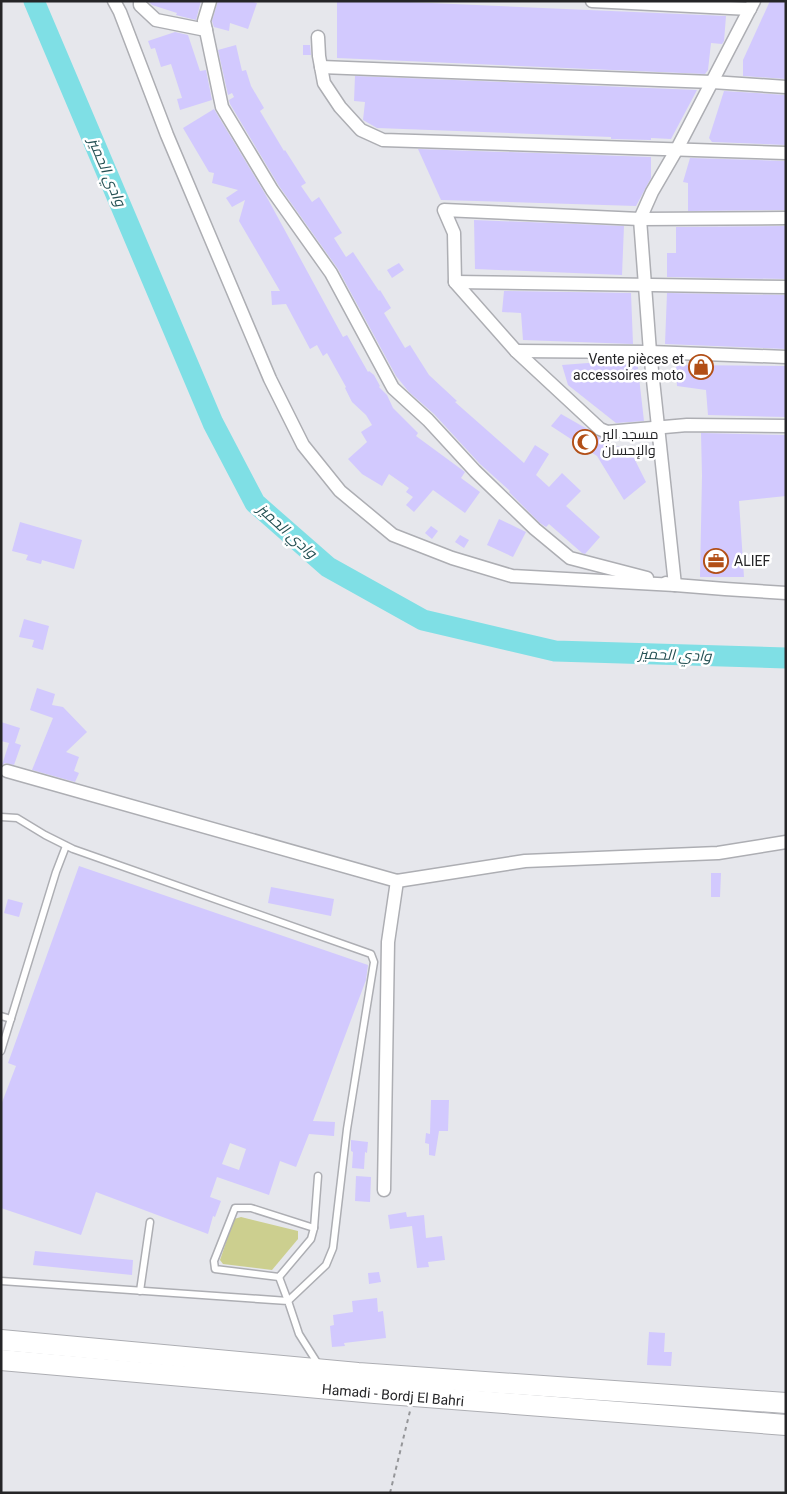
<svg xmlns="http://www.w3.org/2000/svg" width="787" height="1494" font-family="Roboto,Cairo,sans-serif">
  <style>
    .green { fill: #cccf8f }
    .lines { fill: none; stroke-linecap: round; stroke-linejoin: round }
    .river { stroke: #7fdfe5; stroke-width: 21 }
    .building { fill: #d2c9fe; fill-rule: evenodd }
    .service-casing { stroke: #adaeb3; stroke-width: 9 }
    .minor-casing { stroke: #adaeb3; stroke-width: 15 }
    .trunk-casing { stroke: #adaeb3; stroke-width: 22 }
    .path { stroke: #959699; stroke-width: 2; stroke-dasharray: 4 4; stroke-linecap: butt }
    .service { stroke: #fff; stroke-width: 6 }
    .minor { stroke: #fff; stroke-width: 12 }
    .trunk { stroke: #fff; stroke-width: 20 }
    .labels { text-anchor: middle; stroke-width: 5; stroke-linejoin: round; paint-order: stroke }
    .poi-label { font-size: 14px; fill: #252527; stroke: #fff; text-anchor: start }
    .street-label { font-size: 14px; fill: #252527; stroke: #fff }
    .water-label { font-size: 15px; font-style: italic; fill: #245053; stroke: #fff }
  </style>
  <rect width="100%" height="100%" fill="#e6e7ec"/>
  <path class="green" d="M241,1217L298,1231V1239L272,1270L223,1264L220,1260L234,1219Z"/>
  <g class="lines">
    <path class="river" d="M34,1L213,423L255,503L328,567L423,620L555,651L786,658"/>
  </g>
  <g class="building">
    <path d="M148,1H201L196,20L176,15L177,13L152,5Z"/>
    <path d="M218,1H250L257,3L248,29L230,23L229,31L214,27L212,21Z"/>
    <path d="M337,1H386L726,16L724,41L722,44L711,43L708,70L705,74L337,58Z"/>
    <path d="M770,1H786V79L743,76V60Z"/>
    <path d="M175,32L188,35L200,71L206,70L212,100L180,110L177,99L182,98L171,64L161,67L155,48L151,49L148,41Z"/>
    <path d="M236,45L242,71L246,70L251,86L264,108L260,111L284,151L285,150L306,183L301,186L312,202L319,197L342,233L334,238L346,257L353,252L379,291L380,290L391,308L384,313L405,348L410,345L429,375L457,401L455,402L524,463L535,445L549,454L536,475L549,487L562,473L581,491L566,506L600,537L585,554L582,553L549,524L546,527L540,523L509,492L510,491L480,464L434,414L409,392L396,376L338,269L279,186L230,104L229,100L234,97L232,93L228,95L218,50Z"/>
    <path d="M303,45H310L311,55H303Z"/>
    <path d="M355,76L697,90L671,139L651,138V140L611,139V137L377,128L363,120L365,102L354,101Z"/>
    <path d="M724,91L786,95V145L712,142L709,138Z"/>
    <path d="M214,109L264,192L343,337L347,335L368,372L369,371L374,375L380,386L379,387L387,395L393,408L418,433L416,436L465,472L461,478L480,492L465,513L433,490L414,512L406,505L413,497L406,492L409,488L389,474L382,486L362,474L348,459L367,442L361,432L372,425L366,415L352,402L345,388L346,387L327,353L323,356L317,345L310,349L286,304L272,305L271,291H280L239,221L245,200L232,207L226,198L238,190L212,183L214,173L209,172L183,128Z"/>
    <path d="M418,149L651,157V178L636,206L441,200Z"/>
    <path d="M690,158L786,161V210L688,211V183L683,182Z"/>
    <path d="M474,220L624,226L622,275L475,269Z"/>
    <path d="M786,226V279L667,277V253H676V227Z"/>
    <path d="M399,263L404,270L392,278L387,270Z"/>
    <path d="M504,291L631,293L633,344L523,340L521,313L502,312Z"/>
    <path d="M667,293L786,295V349L665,344Z"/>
    <path d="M627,360H637L644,421L616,423L568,385L562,365Z"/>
    <path d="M676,365L786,366V417L708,415L706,390L677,386Z"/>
    <path d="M561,414L589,430L597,436L605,440L611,447L628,446L646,482L624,500L597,456L551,426Z"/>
    <path d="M701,433L786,435V496L739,501L744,577H700L702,476Z"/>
    <path d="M499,519L526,532L513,557L487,545Z"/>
    <path d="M20,522L82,540L74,569L42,560L41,564L26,560L28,555L12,551Z"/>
    <path d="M431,526L438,531L432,539L425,533Z"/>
    <path d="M460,535L469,540L464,548L455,542Z"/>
    <path d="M24,619L49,626L43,650L32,647L34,640L19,637Z"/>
    <path d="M37,688L55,694L52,705L63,707L87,732L66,752L79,757L74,771L79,773L75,782L32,770L53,718L30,710Z"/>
    <path d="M1,722L20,728L15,743L21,745L14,765L5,763L2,765L9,743L1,741Z"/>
    <path d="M79,866L368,965L366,980L313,1121L335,1122L334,1136L309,1134L296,1167L280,1161L269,1195L217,1177L210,1197L221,1201L215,1217L213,1216L208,1234L96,1192L81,1235L1,1208V1105L16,1066L8,1063ZM230,1143L246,1149L239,1170L222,1164Z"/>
    <path d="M711,873H721L720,897H711Z"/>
    <path d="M271,887L334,899L331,916L268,903Z"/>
    <path d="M8,899L23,903L19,917L4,913Z"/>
    <path d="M431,1100H449L448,1131H439L435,1156L429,1155V1144L425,1143L426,1133L430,1134Z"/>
    <path d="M351,1140L368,1142L367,1153L365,1152L364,1169L352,1168L353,1152L351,1151Z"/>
    <path d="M356,1176L371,1177L370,1202L355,1201Z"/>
    <path d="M406,1212L407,1217L424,1215L426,1238L442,1236L445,1260L428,1262L429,1267L417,1268L412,1226L390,1229L388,1215Z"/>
    <path d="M35,1251L133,1260L132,1275L33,1265Z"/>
    <path d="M379,1272L381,1282L369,1284L368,1273Z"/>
    <path d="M377,1298L378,1312L383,1311L386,1338L344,1343L345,1346L332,1347L330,1326L334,1325L333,1315L353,1312L352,1301Z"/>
    <path d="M649,1332L665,1333L664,1352H672L671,1366L647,1365Z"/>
  </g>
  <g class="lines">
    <defs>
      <g id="service">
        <path d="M1,817L17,818L45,835L73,849L371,954L374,962L347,1129L333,1248L326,1265L288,1301L279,1277"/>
        <path d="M1,1016L11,1019"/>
        <path d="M1,1051L56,872L66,846"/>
        <path d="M235,1208H251L314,1228L311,1239L279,1277L215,1269L214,1261Z"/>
        <path d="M314,1228L318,1176"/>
        <path d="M1,1281L288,1301L299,1334L318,1364"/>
        <path d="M140,1291L150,1222"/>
      </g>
      <g id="minor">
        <path d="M114,1L120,12L167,135L270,379L303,445L340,491L393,535L452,558L512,576L675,585L650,352L640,219L652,192L677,149L754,1"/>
        <path d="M140,1V5L156,20L206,30"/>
        <path d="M210,1L204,21L222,107L272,190L331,273L393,388L428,420L475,471L535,529L570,558L647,578"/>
        <path d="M592,1L750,9"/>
        <path d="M318,37L319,56L324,83L340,107L361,130L383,140L786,153"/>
        <path d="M321,67L712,82L786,87"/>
        <path d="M786,218L640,219L444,210L454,233L455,282L516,351L600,429L607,432L687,425L786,426"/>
        <path d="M455,282L786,287"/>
        <path d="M516,351L650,352L786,357"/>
        <path d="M666,583L675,585L725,589L786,593"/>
        <path d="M7,771L397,881L525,861L718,853L786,842"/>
        <path d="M384,1190L388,942L397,881"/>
      </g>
      <g id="trunk">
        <path d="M1,1340L358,1373L786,1403"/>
        <path d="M1,1360L375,1393L786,1425"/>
      </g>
    </defs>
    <use href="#service" class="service-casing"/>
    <use href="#minor" class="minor-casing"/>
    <use href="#trunk" class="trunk-casing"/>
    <path class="path" d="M390,1493L410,1411"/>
    <use href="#service" class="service"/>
    <use href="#minor" class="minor"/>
    <use href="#trunk" class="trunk"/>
  </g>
  <defs>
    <symbol id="shop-ring" viewBox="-11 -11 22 22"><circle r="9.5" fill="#fff" stroke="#b24f17" stroke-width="1.5"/><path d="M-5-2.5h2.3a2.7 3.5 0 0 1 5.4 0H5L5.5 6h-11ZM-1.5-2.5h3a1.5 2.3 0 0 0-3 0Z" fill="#b24f17"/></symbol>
    <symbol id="mosque-ring" viewBox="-11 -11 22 22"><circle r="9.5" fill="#fff" stroke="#b24f17" stroke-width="1.5"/><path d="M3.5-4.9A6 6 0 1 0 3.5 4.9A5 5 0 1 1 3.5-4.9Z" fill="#b24f17"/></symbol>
    <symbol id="office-ring" viewBox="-11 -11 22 22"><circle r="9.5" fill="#fff" stroke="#b24f17" stroke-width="1.5"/><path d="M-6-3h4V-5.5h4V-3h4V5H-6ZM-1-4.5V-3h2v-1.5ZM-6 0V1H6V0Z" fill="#b24f17"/></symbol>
  </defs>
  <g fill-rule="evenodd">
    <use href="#shop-ring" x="687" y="353" width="28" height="28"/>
    <use href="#mosque-ring" x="571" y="428" width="28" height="28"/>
    <use href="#office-ring" x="702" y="547" width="28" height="28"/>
  </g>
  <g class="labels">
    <g class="poi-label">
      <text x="684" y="364" text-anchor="end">Vente pièces et<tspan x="684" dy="16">accessoires moto</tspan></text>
      <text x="602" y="439">مسجد البر<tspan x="602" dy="16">والإحسان</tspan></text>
      <text x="734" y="566">ALIEF</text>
    </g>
    <g class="street-label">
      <text transform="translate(393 1395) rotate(5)" y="5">Hamadi - Bordj El Bahri</text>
    </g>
    <g class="water-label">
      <text transform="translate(107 172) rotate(67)" y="5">وادي الحميز</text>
      <text transform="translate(287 531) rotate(42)" y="5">وادي الحميز</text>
      <text transform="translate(675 655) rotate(2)" y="5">وادي الحميز</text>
    </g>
  </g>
  <rect width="787" height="1494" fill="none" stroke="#252527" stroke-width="5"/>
</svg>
